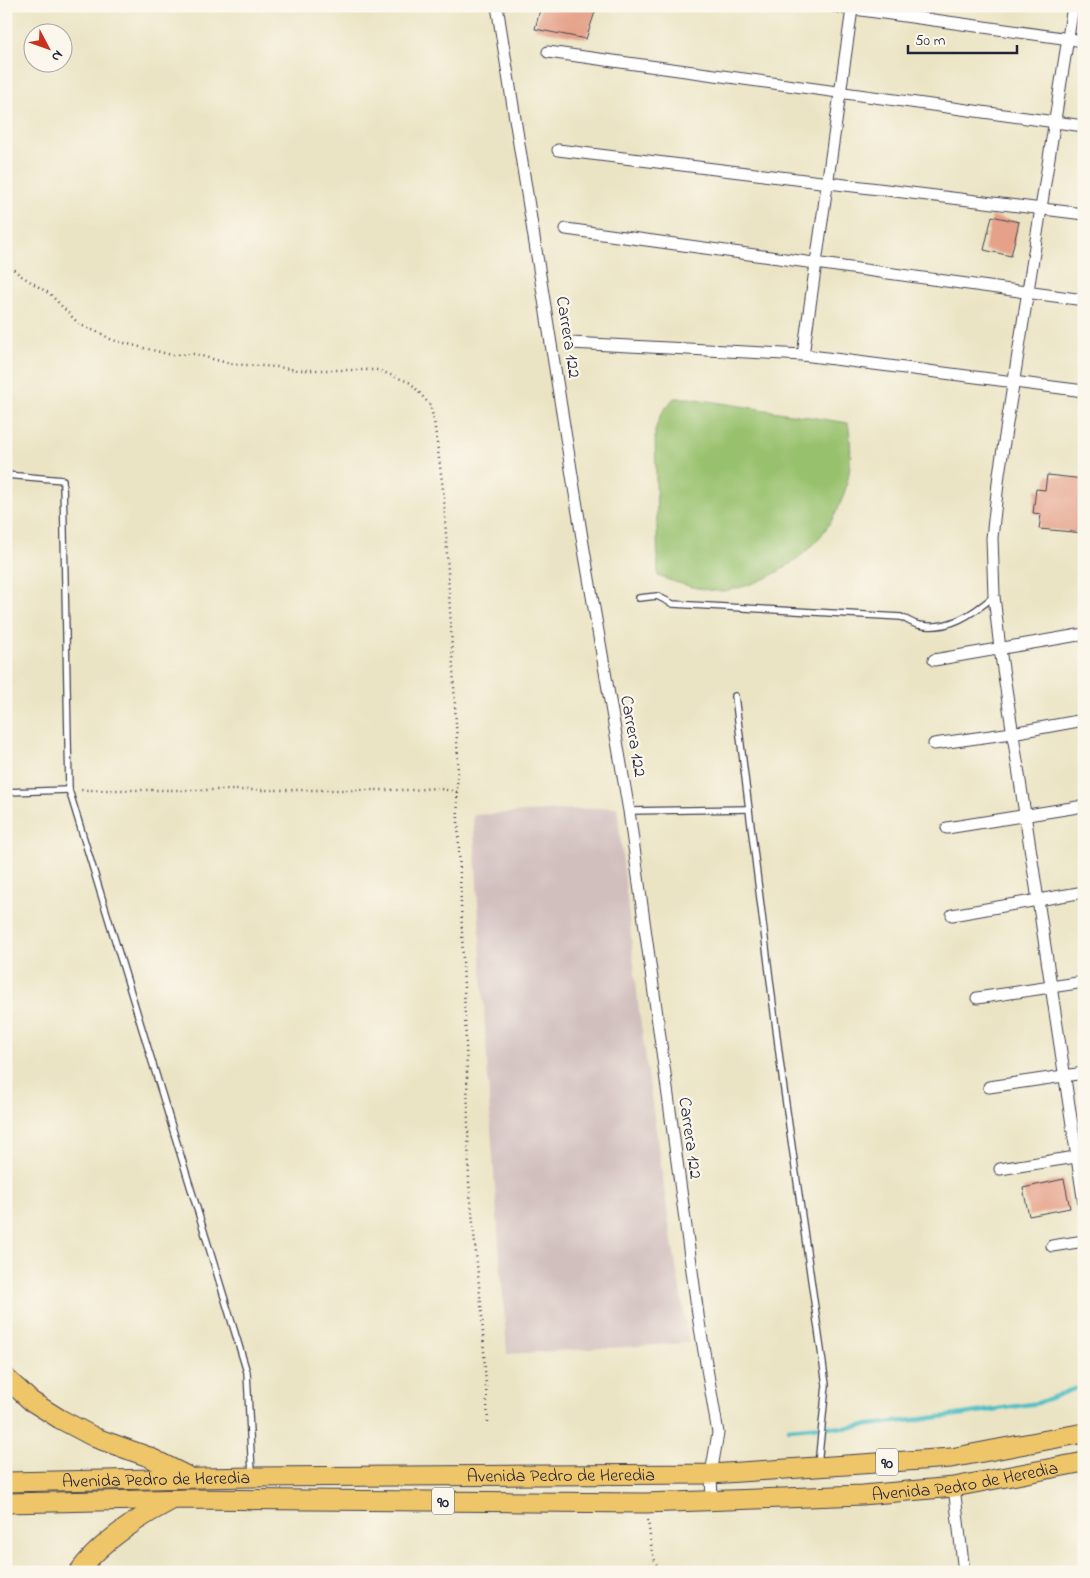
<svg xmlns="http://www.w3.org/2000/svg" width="1090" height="1578" font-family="'Indie Flower',sans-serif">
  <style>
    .industrial { fill: #d1bfbe }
    .green { fill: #98c16d; stroke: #5d7254 }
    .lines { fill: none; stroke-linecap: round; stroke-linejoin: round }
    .stream { stroke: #4fbec4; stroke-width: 4.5 }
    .building { fill: #e5a189 }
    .service-casing { stroke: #403f50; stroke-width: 8 }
    .minor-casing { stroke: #403f50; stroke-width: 13 }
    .trunk-casing { stroke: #403f50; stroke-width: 21 }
    .path { stroke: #403f50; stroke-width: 2.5; stroke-dasharray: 1 4; stroke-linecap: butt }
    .service { stroke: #fff; stroke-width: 5.5 }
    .minor { stroke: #fff; stroke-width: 11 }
    .trunk { stroke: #eec569; stroke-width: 19 }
    .labels { text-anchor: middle; stroke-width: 4.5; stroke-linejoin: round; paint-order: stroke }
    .shield { fill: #fbf7ec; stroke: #636270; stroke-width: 1 }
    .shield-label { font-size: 16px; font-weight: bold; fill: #22223b }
    .street-label { font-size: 18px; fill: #22223b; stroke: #fbf7ec }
  </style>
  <rect width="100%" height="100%" fill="#fbf7ec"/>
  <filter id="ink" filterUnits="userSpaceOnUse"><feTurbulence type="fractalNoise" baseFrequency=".02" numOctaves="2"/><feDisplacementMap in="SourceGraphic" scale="10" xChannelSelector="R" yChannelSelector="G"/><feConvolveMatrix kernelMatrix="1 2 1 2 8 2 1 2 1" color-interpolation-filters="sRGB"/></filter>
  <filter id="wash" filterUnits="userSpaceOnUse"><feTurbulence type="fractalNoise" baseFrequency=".0096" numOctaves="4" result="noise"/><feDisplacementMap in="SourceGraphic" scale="20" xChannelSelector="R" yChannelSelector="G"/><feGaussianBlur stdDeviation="1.12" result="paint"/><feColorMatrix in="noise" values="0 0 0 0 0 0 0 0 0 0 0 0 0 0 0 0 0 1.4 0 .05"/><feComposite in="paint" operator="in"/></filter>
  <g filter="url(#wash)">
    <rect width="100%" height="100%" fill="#ebe4c4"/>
    <path class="industrial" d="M617,807L639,1010L670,1230L689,1343L507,1354L490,1116L473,815Z"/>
    <path class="green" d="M674,398H689L848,423C860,489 830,544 772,575C759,582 732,592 717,591C696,589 677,583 658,576L655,430L661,414Z"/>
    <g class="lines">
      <path class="stream" d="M789,1429L822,1426L843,1428L957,1415L1038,1403L1084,1385"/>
    </g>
    <g id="blocks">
      <g class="building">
        <path d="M541,6H597L586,39L535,29Z"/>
        <path d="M992,216L1019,222L1011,256L984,250Z"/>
        <path d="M1047,475L1084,479V533L1039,529L1041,514L1033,513L1036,489L1045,490Z"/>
        <path d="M1064,1179L1070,1208L1029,1216L1023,1188Z"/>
      </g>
    </g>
  </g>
  <g filter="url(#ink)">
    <use href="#blocks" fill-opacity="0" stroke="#403f50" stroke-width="1"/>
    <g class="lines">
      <defs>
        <g id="service">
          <path d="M6,475L63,480L69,790L247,1372L252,1475"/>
          <path d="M639,598L657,596L673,604L901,617C906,619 913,624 919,625C948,631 973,614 994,596"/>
          <path d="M735,696L781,1069L826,1385L818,1465"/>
          <path d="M6,792L69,790"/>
          <path d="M629,811L749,809"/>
        </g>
        <g id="minor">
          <path d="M497,6L583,544L629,811L699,1322L718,1433L711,1474L712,1501"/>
          <path d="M833,6L1084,41"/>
          <path d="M1073,6L999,474L992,538L994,596L1000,649L1084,1204"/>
          <path d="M548,52L1084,126"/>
          <path d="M558,150L1084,214"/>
          <path d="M566,229L1084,300"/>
          <path d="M571,343L803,355L1084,391"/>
          <path d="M803,355L852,9"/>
          <path d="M934,660L1084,634"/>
          <path d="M934,744L1012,733L1084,720"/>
          <path d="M947,828L1084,806"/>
          <path d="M952,915L1084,892"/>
          <path d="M977,998L1084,982"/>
          <path d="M989,1087L1084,1073"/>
          <path d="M1000,1169L1082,1156"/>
          <path d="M1052,1246L1084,1241"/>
          <path d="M954,1487L964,1572"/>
        </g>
        <g id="trunk">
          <path d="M6,1378L31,1401L60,1419L96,1438L149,1457L189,1477"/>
          <path id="s1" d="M6,1482L252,1477L711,1474L951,1458L1084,1433"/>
          <path id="s2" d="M6,1503L189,1499L645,1503L862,1495L954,1487L1084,1462"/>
          <path d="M79,1572C98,1544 141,1516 170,1501"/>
        </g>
      </defs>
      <use href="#service" class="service-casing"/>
      <use href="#minor" class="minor-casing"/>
      <use href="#trunk" class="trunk-casing"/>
      <g class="path">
        <path d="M6,263L20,275L50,294L75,320L83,326L102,334L112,340L172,355L194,354L231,364L277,367L298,370H378L411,383L430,405L434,420L444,497L458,762L457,792L436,788L413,790H79"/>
        <path d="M457,792L467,1072L469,1182L482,1316L488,1422"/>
        <path d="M648,1520L652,1552L659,1572"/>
      </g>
      <use href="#service" class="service"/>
      <use href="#minor" class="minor"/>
      <use href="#trunk" class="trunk"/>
    </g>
  </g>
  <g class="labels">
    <g class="shield">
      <rect x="876" y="1448.5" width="22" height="27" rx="4"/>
      <rect x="432" y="1487.5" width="22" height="27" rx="4"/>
    </g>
    <g class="shield-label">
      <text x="887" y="1468">90</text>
      <text x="443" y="1507">90</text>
    </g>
    <g class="street-label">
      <text transform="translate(569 337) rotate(81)" y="6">Carrera 122</text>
      <text transform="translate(634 736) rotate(80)" y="6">Carrera 122</text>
      <text transform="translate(691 1138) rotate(82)" y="6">Carrera 122</text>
      <text dy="6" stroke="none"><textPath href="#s1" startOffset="555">Avenida Pedro de Heredia</textPath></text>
      <text dy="6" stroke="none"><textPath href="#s1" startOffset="150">Avenida Pedro de Heredia</textPath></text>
      <text dy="6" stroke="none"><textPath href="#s2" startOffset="960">Avenida Pedro de Heredia</textPath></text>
    </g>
  </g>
  <rect width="1090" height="1578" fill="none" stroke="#fbf7ec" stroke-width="25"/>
  <g transform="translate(48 48) rotate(131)"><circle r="24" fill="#fbf7ec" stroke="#a4a2a5"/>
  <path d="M0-4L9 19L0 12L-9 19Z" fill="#c8321e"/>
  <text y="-8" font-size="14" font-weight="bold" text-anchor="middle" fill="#22223b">N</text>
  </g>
  <path d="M908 45v8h109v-8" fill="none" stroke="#22223b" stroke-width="2.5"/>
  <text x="915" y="45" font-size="15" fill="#22223b" stroke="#fbf7ec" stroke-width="4" paint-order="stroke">50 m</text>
</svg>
